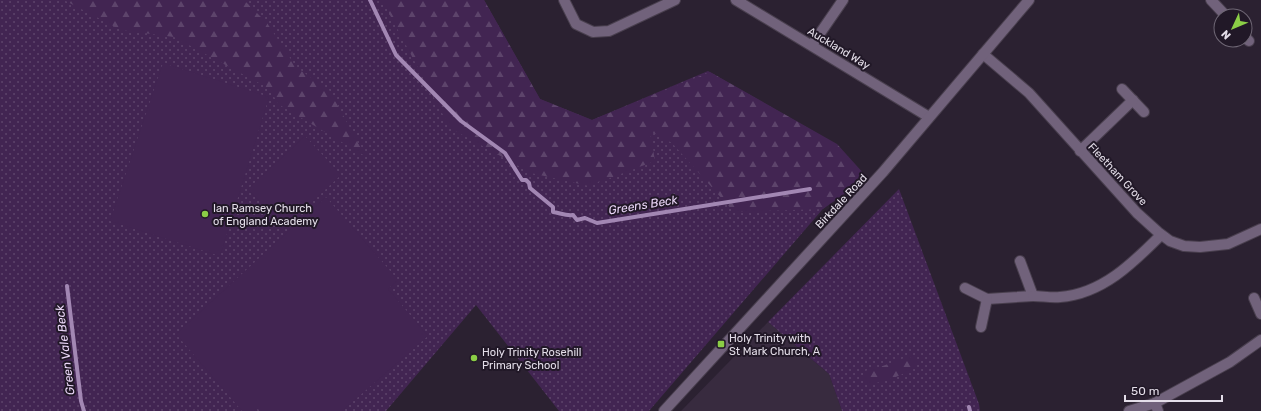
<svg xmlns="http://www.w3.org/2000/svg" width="1261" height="411" font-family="Rubik,sans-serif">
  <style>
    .built { fill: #382b3f }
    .green { fill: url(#green-dots) }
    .forest { fill: url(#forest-firs) }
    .pitch { fill: #422552 }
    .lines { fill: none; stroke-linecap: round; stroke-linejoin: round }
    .stream { stroke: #a287b3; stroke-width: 4 }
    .minor-casing { stroke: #493f4e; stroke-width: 12 }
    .minor { stroke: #71627b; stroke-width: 10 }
    .poi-dot { fill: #8bce46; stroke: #211827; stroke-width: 1.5 }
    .labels { text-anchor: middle; stroke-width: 4; stroke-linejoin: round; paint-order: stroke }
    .street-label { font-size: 11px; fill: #e4dee9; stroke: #211827 }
    .poi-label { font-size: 11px; fill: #e4dee9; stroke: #211827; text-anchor: start }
    .water-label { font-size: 12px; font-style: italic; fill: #ebd7f8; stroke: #211827 }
  </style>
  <defs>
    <pattern id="green-dots" width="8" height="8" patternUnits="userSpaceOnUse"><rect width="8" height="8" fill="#422552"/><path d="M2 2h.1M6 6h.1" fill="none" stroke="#5d446b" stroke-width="1.8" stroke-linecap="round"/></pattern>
    <pattern id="forest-firs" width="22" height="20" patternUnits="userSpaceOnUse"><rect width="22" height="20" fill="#422552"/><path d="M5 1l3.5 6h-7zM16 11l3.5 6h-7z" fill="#5d446b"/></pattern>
  </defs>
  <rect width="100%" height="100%" fill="#2b2131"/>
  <path class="built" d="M768,322L829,374L842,411H681Z"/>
  <g class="green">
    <path d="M0,0H484L540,99L592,120L708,71L820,135L834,196L649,411H559L476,305L386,411H0Z"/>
    <path d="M899,189L979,404L980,411H842L829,374L768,322Z"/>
  </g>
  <g class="forest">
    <path d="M64,0H244L267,23L296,67L330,91L365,156L278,104L270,89L174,37L121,30Z"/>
    <path d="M382,0H484L540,99L592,120L710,72L837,144L865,175L854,187L823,209L734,212L672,143L650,131L655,161L589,186L531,173L450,128Z"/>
    <path d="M907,357H910L916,359V365C905,375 885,382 870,384L864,380V375L865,371L880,367Z"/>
  </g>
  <g class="pitch">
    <path d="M163,63L269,97L220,256L110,221Z"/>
    <path d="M305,136L341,175L284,228L248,189Z"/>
    <path d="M326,197L398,280L388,289L428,336L342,411H260L257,408L253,411H242L176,334Z"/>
  </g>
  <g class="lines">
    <g class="stream">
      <path d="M370,0L396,55L461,121L505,153L522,180H526L529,183L530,188L553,207V212C560,213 566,216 573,215L577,220L585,218L597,223L810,189"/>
      <path d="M67,286L81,401L84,411"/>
      <path d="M969,407L970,411"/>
    </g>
    <defs>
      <g id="minor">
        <path d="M564,0L576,24L593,32L609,31L675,0"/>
        <path d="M736,0L929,117"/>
        <path d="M1211,0L1226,16"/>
        <path d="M1245,37L1249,41"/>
        <path d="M812,45L843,0"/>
        <path d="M983,54L1029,93L1137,213L1158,232L1170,241L1184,246L1200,247L1228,244L1261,229"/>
        <path d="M1122,89L1144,112"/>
        <path d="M1080,151L1133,100"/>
        <path d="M965,288L987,299L1033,296L1020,261"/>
        <path d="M1033,296C1042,296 1051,298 1060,297C1102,294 1133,263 1161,235"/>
        <path d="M1254,298L1261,314"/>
        <path d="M981,327L987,299"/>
        <path d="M1155,403L1230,362L1261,340"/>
        <path d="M664,411L883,172L1029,0"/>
        <path d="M1129,411L1155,403L1158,411"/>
      </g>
    </defs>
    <use href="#minor" class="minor-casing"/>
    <use href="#minor" class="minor"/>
  </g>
  <g class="poi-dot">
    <circle cx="205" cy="214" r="4"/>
    <rect x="717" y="340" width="8" height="8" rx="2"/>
    <circle cx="474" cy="358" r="4"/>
  </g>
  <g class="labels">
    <g class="street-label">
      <text transform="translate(839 48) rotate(31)" y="4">Auckland Way</text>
      <text transform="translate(1118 174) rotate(47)" y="4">Fleetham Grove</text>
      <text transform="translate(841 201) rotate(-47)" y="4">Birkdale Road</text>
    </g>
    <g class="poi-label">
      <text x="213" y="212">Ian Ramsey Church<tspan x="213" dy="13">of England Academy</tspan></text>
      <text x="729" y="342">Holy Trinity with<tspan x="729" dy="13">St Mark Church, A</tspan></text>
      <text x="482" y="356">Holy Trinity Rosehill<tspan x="482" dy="13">Primary School</tspan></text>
    </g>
    <g class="water-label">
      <text transform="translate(643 205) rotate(-9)" y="4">Greens Beck</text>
      <text transform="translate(65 350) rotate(-97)" y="4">Green Vale Beck</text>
    </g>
  </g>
  <g transform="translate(1233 28) rotate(226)"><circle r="19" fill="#211827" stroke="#6f6775"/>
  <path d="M0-3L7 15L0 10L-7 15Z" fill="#8bce46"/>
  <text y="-6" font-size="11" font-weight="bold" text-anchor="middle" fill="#e4dee9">N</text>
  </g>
  <path d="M1125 395v6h97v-6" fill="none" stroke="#e4dee9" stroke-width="2"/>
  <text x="1131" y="395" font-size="12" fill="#e4dee9" stroke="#211827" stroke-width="3" paint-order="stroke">50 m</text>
</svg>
